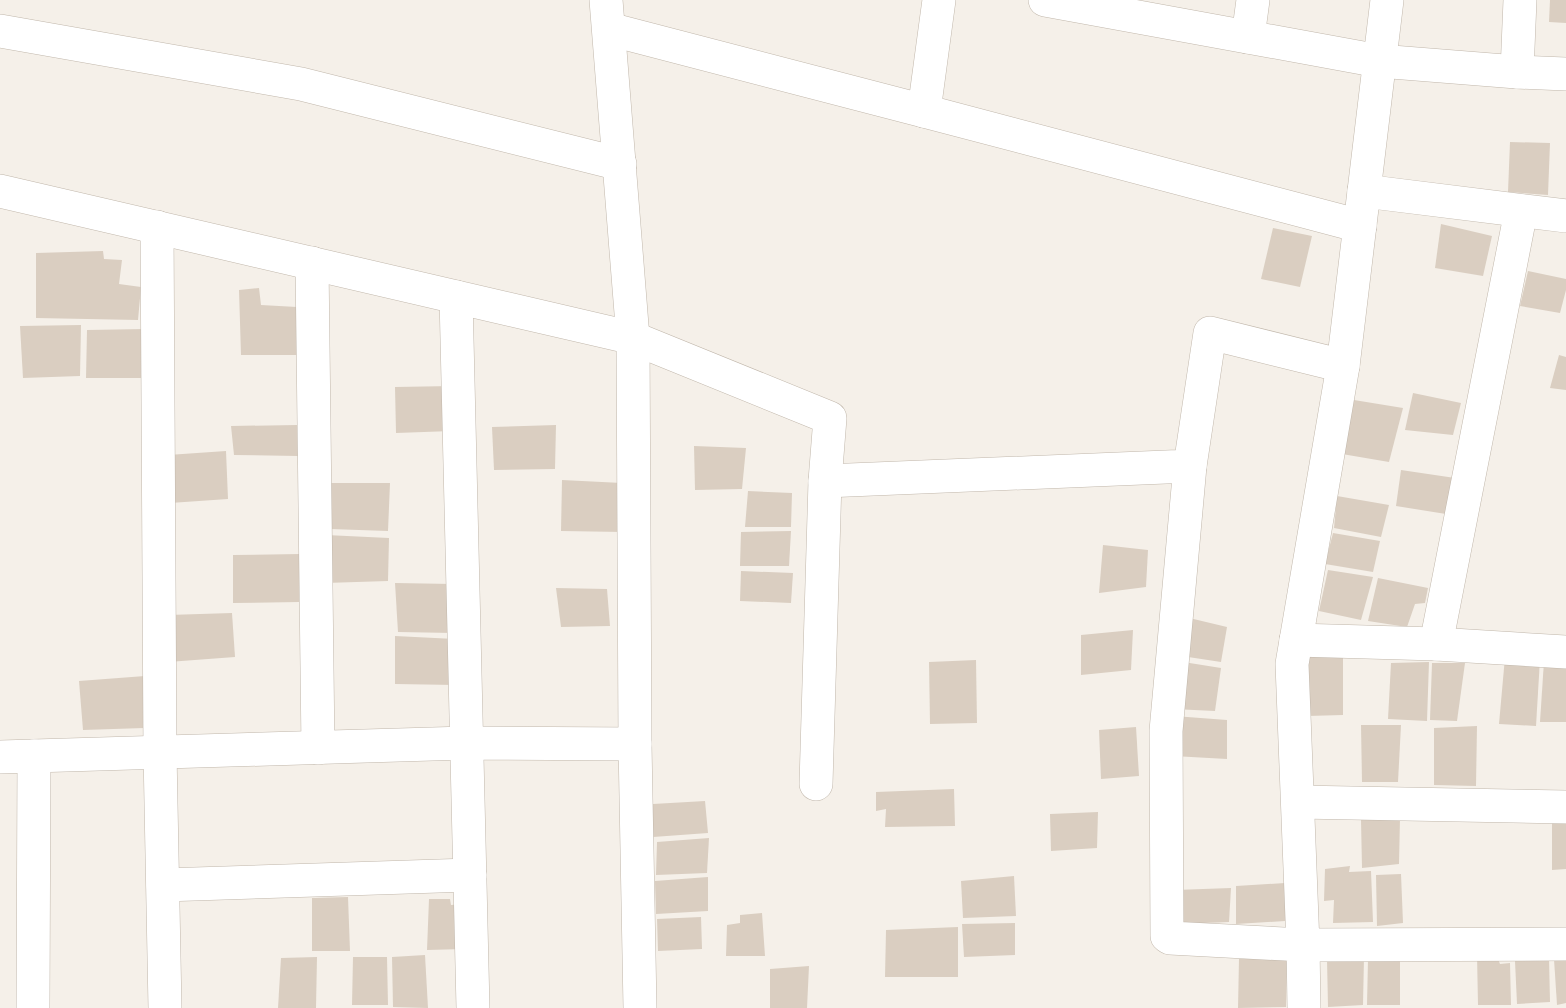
<svg xmlns="http://www.w3.org/2000/svg" width="1566" height="1008" font-family="Overpass,sans-serif">
  <style>
    .building { fill: #dacec1 }
    .lines { fill: none; stroke-linecap: round; stroke-linejoin: round }
    .minor-casing { stroke: #c1b7ab; stroke-width: 34 }
    .minor { stroke: #fff; stroke-width: 33 }
  </style>
  <rect width="100%" height="100%" fill="#f5f0e9"/>
  <g class="building">
    <path d="M1550,0H1566V23L1549,22Z"/>
    <path d="M1510,142L1550,143L1548,195L1508,192Z"/>
    <path d="M1441,224L1492,236L1483,276L1435,268Z"/>
    <path d="M1273,228L1312,236L1300,287L1261,279Z"/>
    <path d="M103,251L104,259L122,260L119,284L141,287L138,320L36,318V253Z"/>
    <path d="M1528,271L1566,279V290L1560,313L1520,306Z"/>
    <path d="M259,288L261,305L297,307V355H241L239,290Z"/>
    <path d="M81,325L80,376L23,378L20,326Z"/>
    <path d="M145,329L144,378H86L87,330Z"/>
    <path d="M1559,355L1566,357V390L1550,388Z"/>
    <path d="M453,386L452,431L396,433L395,387Z"/>
    <path d="M1413,393L1461,403L1453,435L1405,430Z"/>
    <path d="M1354,400L1403,408L1389,462L1342,454Z"/>
    <path d="M297,425L298,456L234,455L231,426Z"/>
    <path d="M556,425L555,469L494,470L492,427Z"/>
    <path d="M694,446L746,448L742,489L695,490Z"/>
    <path d="M226,451L228,499L170,503L168,455Z"/>
    <path d="M1401,470L1455,478L1446,514L1396,506Z"/>
    <path d="M562,480L622,483L623,532L561,531Z"/>
    <path d="M328,483H390L388,531L330,529Z"/>
    <path d="M748,491L792,493L791,527H745Z"/>
    <path d="M1337,496L1389,505L1381,537L1334,528Z"/>
    <path d="M791,531L789,566H740L741,532Z"/>
    <path d="M1333,533L1380,541L1373,572L1325,564Z"/>
    <path d="M326,535L389,538L388,581L325,583Z"/>
    <path d="M1103,545L1148,550L1146,587L1099,593Z"/>
    <path d="M300,554L299,602L233,603V555Z"/>
    <path d="M1328,570L1373,577L1361,620L1319,611Z"/>
    <path d="M741,571L793,573L791,603L740,601Z"/>
    <path d="M1378,578L1428,588L1425,603L1415,604L1407,627L1368,621Z"/>
    <path d="M395,583L453,584V633L398,632Z"/>
    <path d="M556,588L607,589L610,626L561,627Z"/>
    <path d="M232,613L235,657L168,662V615Z"/>
    <path d="M1181,616L1227,627L1221,662L1175,655Z"/>
    <path d="M1133,630L1131,670L1081,675V635Z"/>
    <path d="M395,636L455,639L456,685L395,684Z"/>
    <path d="M1343,656V715L1307,716L1309,657Z"/>
    <path d="M1505,657L1540,659L1536,726L1499,724Z"/>
    <path d="M976,660L977,723L930,724L929,662Z"/>
    <path d="M1177,661L1221,668L1215,711L1173,709Z"/>
    <path d="M1544,661H1566V722H1540Z"/>
    <path d="M1429,662L1427,721L1388,719L1391,663Z"/>
    <path d="M1432,663H1465L1457,721L1430,720Z"/>
    <path d="M145,676L144,728L83,730L79,681Z"/>
    <path d="M1174,716L1227,720V759L1173,756Z"/>
    <path d="M1361,725H1401L1398,782H1362Z"/>
    <path d="M1477,726L1476,786L1434,785V728Z"/>
    <path d="M1136,727L1139,776L1101,779L1099,730Z"/>
    <path d="M954,789L955,826L885,827L886,809L876,811V792Z"/>
    <path d="M705,801L708,833L653,837V804Z"/>
    <path d="M1098,812L1097,848L1051,851L1050,814Z"/>
    <path d="M1566,816V869L1552,870V818Z"/>
    <path d="M1400,818L1399,864L1362,868L1361,820Z"/>
    <path d="M709,838L707,873L656,875L657,842Z"/>
    <path d="M1350,866L1349,872L1371,871L1373,922L1333,923L1334,900L1324,901L1325,869Z"/>
    <path d="M1401,874L1403,923L1377,926L1376,875Z"/>
    <path d="M1014,876L1016,916L963,918L961,881Z"/>
    <path d="M708,877V911L656,914L655,881Z"/>
    <path d="M1285,883V921L1236,924V886Z"/>
    <path d="M1231,888L1229,922L1179,924L1175,890Z"/>
    <path d="M348,897L350,951H312V898Z"/>
    <path d="M429,899H450L451,905L463,904L464,949L427,950Z"/>
    <path d="M762,913L765,956H726L727,925L740,923V915Z"/>
    <path d="M701,917L702,949L658,951L657,919Z"/>
    <path d="M1015,923V955L964,957L962,924Z"/>
    <path d="M958,927V977H885L886,930Z"/>
    <path d="M1477,954H1496L1500,964L1510,963L1511,1005H1478Z"/>
    <path d="M425,955L428,1008L393,1007L392,957Z"/>
    <path d="M1400,956V1005H1367L1368,959Z"/>
    <path d="M317,957L316,1008H278L281,958Z"/>
    <path d="M353,957H387L388,1005H352Z"/>
    <path d="M1287,957L1286,1007L1238,1008L1239,959Z"/>
    <path d="M1364,957L1363,1005L1328,1007L1327,959Z"/>
    <path d="M1549,957L1550,1002L1517,1004L1515,961Z"/>
    <path d="M1566,958V1003L1557,1005L1554,959Z"/>
    <path d="M809,966L807,1008H770V969Z"/>
  </g>
  <g class="lines">
    <defs>
      <g id="minor">
        <path d="M606,0L633,338L635,744L640,1008"/>
        <path d="M1045,0L1379,61L1517,72L1566,74"/>
        <path d="M609,29L924,111L939,0"/>
        <path d="M0,31L301,84L620,164"/>
        <path d="M1248,37L1253,0"/>
        <path d="M1517,72L1520,0"/>
        <path d="M924,111L1360,226"/>
        <path d="M0,191L633,338L830,418L825,481L1190,466L1210,333L1343,366L1387,0"/>
        <path d="M1364,191L1566,216"/>
        <path d="M157,227L160,752L165,1008"/>
        <path d="M312,263L318,748"/>
        <path d="M456,297L473,1008"/>
        <path d="M1343,366L1292,664L1303,945L1566,944"/>
        <path d="M1190,466L1166,731L1167,936L1170,938L1303,945L1304,1008"/>
        <path d="M1296,640L1436,644L1566,652"/>
        <path d="M1436,644L1521,211"/>
        <path d="M0,757L466,743L635,744"/>
        <path d="M816,784L825,481"/>
        <path d="M1298,802L1566,807"/>
        <path d="M163,885L470,875"/>
        <path d="M33,1008L34,756"/>
      </g>
    </defs>
    <use href="#minor" class="minor-casing"/>
    <use href="#minor" class="minor"/>
  </g>
</svg>
